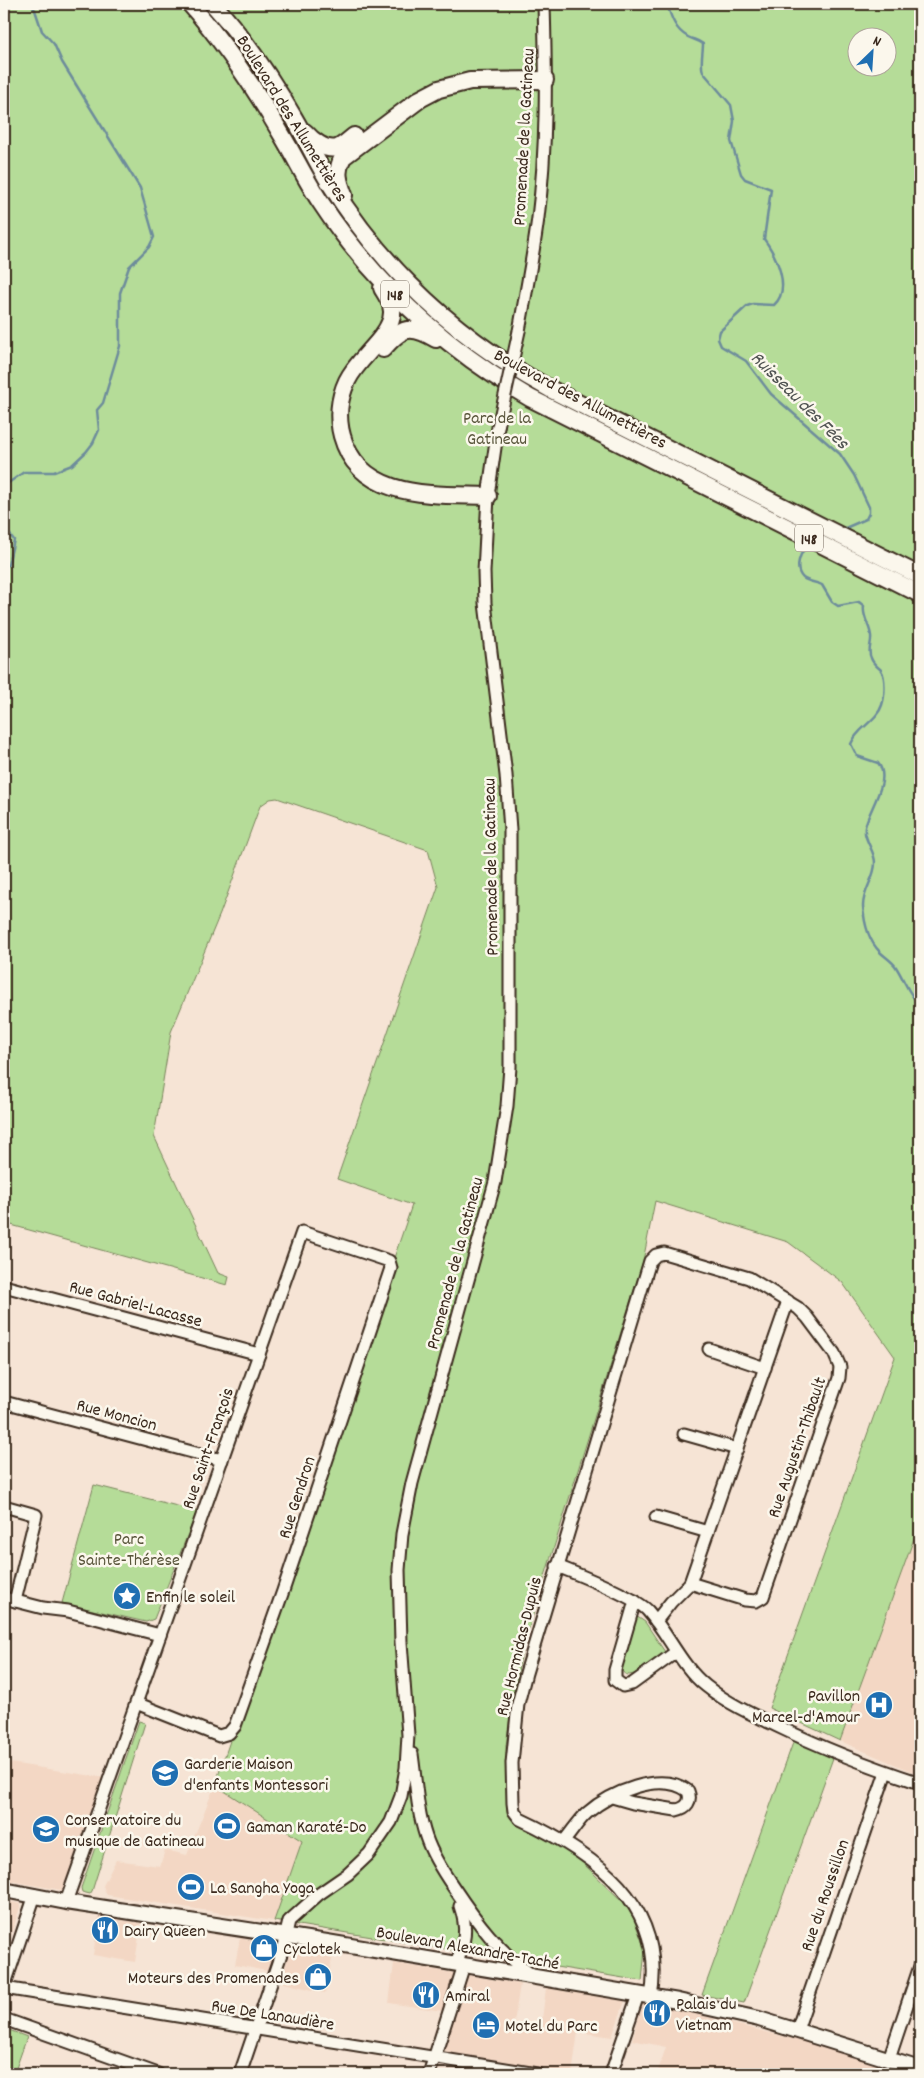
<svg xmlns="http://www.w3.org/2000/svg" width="924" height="2078" font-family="Dekko,sans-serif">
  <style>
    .built { fill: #f3d7c4 }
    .green { fill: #b5dc98; stroke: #78835b; fill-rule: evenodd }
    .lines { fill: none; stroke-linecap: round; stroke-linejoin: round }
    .stream { stroke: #6d8c9b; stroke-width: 2.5 }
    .minor-casing { stroke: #3b2a1e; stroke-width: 15 }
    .major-casing { stroke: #3b2a1e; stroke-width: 18 }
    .highway-casing { stroke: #3b2a1e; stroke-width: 20 }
    .minor { stroke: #fbf7ec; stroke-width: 11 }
    .major { stroke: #fbf7ec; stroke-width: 14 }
    .highway { stroke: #fbf7ec; stroke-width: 16 }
    .minor-bridge-casing { stroke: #3b2a1e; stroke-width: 15; stroke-linecap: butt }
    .minor-bridge { stroke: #fbf7ec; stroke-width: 11 }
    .labels { text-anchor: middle; stroke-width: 5; stroke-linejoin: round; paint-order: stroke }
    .shield { fill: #fbf7ec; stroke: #75685c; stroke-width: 1 }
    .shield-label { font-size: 16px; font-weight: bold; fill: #3b2a1e }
    .street-label { font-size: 18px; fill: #3b2a1e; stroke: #fbf7ec }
    .park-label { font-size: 18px; fill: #5a563c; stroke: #fbf7ec }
    .poi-label { font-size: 18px; fill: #3b2a1e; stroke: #fbf7ec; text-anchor: start }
    .water-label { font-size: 19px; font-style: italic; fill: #505352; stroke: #fbf7ec }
  </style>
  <rect width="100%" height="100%" fill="#f6e4d5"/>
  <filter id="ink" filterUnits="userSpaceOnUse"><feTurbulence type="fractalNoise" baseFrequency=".02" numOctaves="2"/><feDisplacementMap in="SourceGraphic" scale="10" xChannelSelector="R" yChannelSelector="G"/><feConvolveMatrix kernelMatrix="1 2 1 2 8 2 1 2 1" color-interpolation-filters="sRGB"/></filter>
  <g filter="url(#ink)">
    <g class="built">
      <path d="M920,1522V1775L840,1741Z"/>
      <path d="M4,1762L106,1778L67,1891L4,1880Z"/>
      <path d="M215,1785L302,1841L274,1921L107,1895L103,1886L116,1860L160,1866L165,1850L187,1855Z"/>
      <path d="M4,1900L21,1904L4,1956Z"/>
      <path d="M99,1916L141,1923L135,1962L93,1955Z"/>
      <path d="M240,1938L276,1944L267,1971L235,1965Z"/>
      <path d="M295,1948L333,1954L325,1993L280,1982L288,1959Z"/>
      <path d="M394,1963L520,1984L514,2023L541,2027L546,1988L625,2001L612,2037L578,2032L572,2074H537L434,2057L449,2012L389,2003Z"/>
      <path d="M643,2004L663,2006L814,2044L913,2074H657L666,2047L632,2040Z"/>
    </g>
    <g class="green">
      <path d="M4,4H920V1522L840,1741L769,1708L895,1357L842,1282L788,1242L655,1201L643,1261L523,1647L512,1700L506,1746L507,1811L511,1819L527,1828L560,1841L624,1903L633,1917L645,1949L642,1981L274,1921L302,1841L215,1785L412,1205L337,1179L438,887L428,850L277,798L270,799L260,806L220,914L171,1032L154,1136L218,1273L229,1277L227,1285L4,1223ZM856,38H886V68H856Z"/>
      <path d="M94,1485L197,1511L154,1619L146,1622L62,1603Z"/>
      <path d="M636,1616L645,1622L665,1652C655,1659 628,1687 621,1669Z"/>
      <path d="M139,1721L145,1723L92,1891L90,1894L82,1892L81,1888Z"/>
      <path d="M794,1740L833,1758L744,2003L702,1995Z"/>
      <path d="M4,2028L27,2037L14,2074H4Z"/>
    </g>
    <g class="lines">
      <g class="stream">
        <path d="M667,4C671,17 675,30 688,37C694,40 698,40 703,44C703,53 700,64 703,72L731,105L734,121L731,141L741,174L745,179L771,189L764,239C776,255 792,289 774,305L753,304L747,306L720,331L718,339L721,346L746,361L771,394L840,454L854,475L869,507V513L866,519L843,529"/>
        <path d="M4,486L24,472H54L72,465L86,452L93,443L99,430L97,410L103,403L120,346V293L129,267L149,247L154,237L140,188L62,62L54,44L42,31L35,10L31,4"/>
        <path d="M4,527L14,540L8,565L4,569"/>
        <path d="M809,546C799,551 794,570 803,578C808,582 816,582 822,585L832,602L838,606L859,602L864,606C862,617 870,625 871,636C872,644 867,651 871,658C873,664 877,666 881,670C886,678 885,696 882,705C877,721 857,728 851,744L857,756L878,763C892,779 869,809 865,827C863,840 875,850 875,863C875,878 863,890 863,906C864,922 868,940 880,952C885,957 892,961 896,967C905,981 908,994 920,1005"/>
      </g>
      <defs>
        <g id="minor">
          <path d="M519,331C526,293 533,256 538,218C547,147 546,75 544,4"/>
          <path d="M4,1286L259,1354"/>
          <path d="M709,1349L765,1368"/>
          <path d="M4,1402L222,1460"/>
          <path d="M684,1434L737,1449"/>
          <path d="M4,1506L36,1515L15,1601"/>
          <path d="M656,1517L708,1532"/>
          <path d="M557,1566C577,1574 636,1597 648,1611C669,1635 681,1666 706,1686C727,1703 751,1714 775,1725C822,1748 871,1767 920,1783"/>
          <path d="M4,1598L43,1608L68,1611L160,1635"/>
          <path d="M635,1601L615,1670V1680L623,1686L632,1684L676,1652"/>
          <path d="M656,1621L671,1602L690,1583L788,1301"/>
          <path d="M412,1754C416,1782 417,1811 426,1837C432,1855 443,1872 454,1888C476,1921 499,1952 533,1976"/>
          <path d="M564,1841C572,1832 578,1821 587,1813C609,1794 660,1770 688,1791C692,1801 687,1808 676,1810L633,1803L612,1797"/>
          <path d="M66,1902L302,1232L389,1261L391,1268L283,1591L235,1726L229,1733L219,1736L136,1703"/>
          <path d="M456,1964C465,1942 468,1929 460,1906"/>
          <path d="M4,1987L35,1895"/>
          <path d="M4,1988L537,2074"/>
          <path d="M651,1997C667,1904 595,1854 520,1819L514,1811L513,1803L512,1763L518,1704L526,1673L650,1261L656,1255L664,1253L749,1278L798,1308L807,1317L834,1353L840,1367L839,1378L763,1597L756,1601L745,1600L690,1583"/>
          <path d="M4,2019L158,2074"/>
          <path d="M797,2030L886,1772"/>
          <path d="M889,2059L920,1966"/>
          <path d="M240,2074L282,1951L289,1921L319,1894L348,1874L369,1854L391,1822L401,1796L406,1768L408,1735L401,1642L399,1570L402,1534L412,1483L495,1182L507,1106L510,1067V830L506,775L485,603L484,572L488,496L498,427"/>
          <path d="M429,2074L464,1965"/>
          <path d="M611,2074L638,1995"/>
        </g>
        <path id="major" d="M4,1890L66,1902L327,1942L678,2001L759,2019L920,2069"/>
        <g id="highway">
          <path d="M190,4C226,45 256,90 283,137C296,159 307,182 321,203C375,285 445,348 530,398L920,594"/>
          <path d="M213,4C244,38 271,78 294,118C307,140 317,163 331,185C385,271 460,340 550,389L920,576"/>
          <path d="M305,132C312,140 325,151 337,148C343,146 349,140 354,136"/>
          <path d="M344,195C339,182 335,171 343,157L420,99L439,89L470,81L545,80"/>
          <path d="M382,288C388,298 395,307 391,320C383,343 358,358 347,381C339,398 337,418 342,436C360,501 435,494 488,496"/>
          <path d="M383,349C402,327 410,324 436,339"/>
        </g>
      </defs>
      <use href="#minor" class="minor-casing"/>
      <use href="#major" class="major-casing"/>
      <use href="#highway" class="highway-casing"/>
      <use href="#minor" class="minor"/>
      <use href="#major" class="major"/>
      <use href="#highway" class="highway"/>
      <defs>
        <path id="minor-bridge" d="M498,427L519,331"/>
      </defs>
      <use href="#minor-bridge" class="minor-bridge-casing"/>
      <use href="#minor-bridge" class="minor-bridge"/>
    </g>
  </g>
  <defs>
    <symbol id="sight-disc" viewBox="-11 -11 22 22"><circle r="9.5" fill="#1f6fb2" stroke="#fbf7ec"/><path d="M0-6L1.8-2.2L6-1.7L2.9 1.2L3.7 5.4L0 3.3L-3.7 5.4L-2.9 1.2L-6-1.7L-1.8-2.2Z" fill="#fff"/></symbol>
    <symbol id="hospital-disc" viewBox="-11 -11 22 22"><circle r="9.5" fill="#1f6fb2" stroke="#fbf7ec"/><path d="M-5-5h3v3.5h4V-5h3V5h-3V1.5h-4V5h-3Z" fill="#fff"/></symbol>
    <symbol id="school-disc" viewBox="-11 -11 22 22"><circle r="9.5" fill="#1f6fb2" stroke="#fbf7ec"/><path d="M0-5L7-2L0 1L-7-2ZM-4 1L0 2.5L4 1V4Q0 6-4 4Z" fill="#fff"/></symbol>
    <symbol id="stadium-disc" viewBox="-11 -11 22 22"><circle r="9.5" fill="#1f6fb2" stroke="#fbf7ec"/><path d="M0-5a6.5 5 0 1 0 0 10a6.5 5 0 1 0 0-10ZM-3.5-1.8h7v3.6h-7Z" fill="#fff"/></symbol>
    <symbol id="university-disc" viewBox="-11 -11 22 22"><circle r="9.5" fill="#1f6fb2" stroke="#fbf7ec"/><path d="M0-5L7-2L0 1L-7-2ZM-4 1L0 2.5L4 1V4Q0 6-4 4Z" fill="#fff"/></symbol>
    <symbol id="restaurant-disc" viewBox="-11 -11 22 22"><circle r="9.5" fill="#1f6fb2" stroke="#fbf7ec"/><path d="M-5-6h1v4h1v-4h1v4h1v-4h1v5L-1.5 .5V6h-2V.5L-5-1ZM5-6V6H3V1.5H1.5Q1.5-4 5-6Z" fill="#fff"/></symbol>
    <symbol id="shop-disc" viewBox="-11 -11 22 22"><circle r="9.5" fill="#1f6fb2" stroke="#fbf7ec"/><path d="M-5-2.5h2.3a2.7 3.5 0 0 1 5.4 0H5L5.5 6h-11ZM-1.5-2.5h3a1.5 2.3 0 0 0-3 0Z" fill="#fff"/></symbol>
    <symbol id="hotel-disc" viewBox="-11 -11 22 22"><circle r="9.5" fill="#1f6fb2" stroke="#fbf7ec"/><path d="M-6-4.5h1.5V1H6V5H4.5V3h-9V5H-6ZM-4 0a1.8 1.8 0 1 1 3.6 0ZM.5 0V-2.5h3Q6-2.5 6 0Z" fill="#fff"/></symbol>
  </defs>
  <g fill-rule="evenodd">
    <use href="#sight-disc" x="111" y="1580" width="32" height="32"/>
    <use href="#hospital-disc" x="863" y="1689" width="32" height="32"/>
    <use href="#school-disc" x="149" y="1757" width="32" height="32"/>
    <use href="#stadium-disc" x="211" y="1810" width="32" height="32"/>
    <use href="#university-disc" x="30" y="1813" width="32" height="32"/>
    <use href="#stadium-disc" x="175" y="1871" width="32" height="32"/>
    <use href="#restaurant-disc" x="89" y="1914" width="32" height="32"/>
    <use href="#shop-disc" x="248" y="1932" width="32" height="32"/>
    <use href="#shop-disc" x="302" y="1961" width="32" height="32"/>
    <use href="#restaurant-disc" x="410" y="1979" width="32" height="32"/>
    <use href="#restaurant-disc" x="641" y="1997" width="32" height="32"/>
    <use href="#hotel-disc" x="470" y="2009" width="32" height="32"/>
  </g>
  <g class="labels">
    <g class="shield">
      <rect x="381" y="280.5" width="28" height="27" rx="4"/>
      <rect x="795" y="524.5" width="28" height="27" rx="4"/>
    </g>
    <g class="shield-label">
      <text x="395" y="300">148</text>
      <text x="809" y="544">148</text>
    </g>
    <g class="street-label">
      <text transform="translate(293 118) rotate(58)" y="6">Boulevard des Allumettières</text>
      <text transform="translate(523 137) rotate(-87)" y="6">Promenade de la Gatineau</text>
      <text transform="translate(581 398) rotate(28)" y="6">Boulevard des Allumettières</text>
      <text transform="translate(490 867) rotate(-91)" y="6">Promenade de la Gatineau</text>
      <text transform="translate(454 1263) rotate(-75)" y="6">Promenade de la Gatineau</text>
      <text transform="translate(136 1303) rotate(15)" y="6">Rue Gabriel-Lacasse</text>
      <text transform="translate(117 1414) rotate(15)" y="6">Rue Moncion</text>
      <text transform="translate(796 1447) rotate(-71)" y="6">Rue Augustin-Thibault</text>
      <text transform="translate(207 1448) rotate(-71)" y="6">Rue Saint-François</text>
      <text transform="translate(296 1497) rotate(-72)" y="6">Rue Gendron</text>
      <text transform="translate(518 1646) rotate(-76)" y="6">Rue Hormidas-Dupuis</text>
      <text transform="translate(824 1895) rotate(-71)" y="6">Rue du Roussillon</text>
      <text transform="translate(468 1947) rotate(10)" y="6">Boulevard Alexandre-Taché</text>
      <text transform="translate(273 2014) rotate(9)" y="6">Rue De Lanaudière</text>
    </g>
    <g class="park-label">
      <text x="497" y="423">Parc de la<tspan x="497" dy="21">Gatineau</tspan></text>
      <text x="129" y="1544">Parc<tspan x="129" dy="21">Sainte-Thérèse</tspan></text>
    </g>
    <g class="poi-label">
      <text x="146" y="1602">Enfin le soleil</text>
      <text x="860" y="1701" text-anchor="end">Pavillon<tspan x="860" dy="21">Marcel-d'Amour</tspan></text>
      <text x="184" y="1769">Garderie Maison<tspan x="184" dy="21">d'enfants Montessori</tspan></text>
      <text x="65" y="1825">Conservatoire du<tspan x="65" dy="21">musique de Gatineau</tspan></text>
      <text x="246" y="1832">Gaman Karaté-Do</text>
      <text x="210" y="1893">La Sangha Yoga</text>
      <text x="124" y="1936">Dairy Queen</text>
      <text x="283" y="1954">Cyclotek</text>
      <text x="299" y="1983" text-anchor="end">Moteurs des Promenades</text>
      <text x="445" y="2001">Amiral</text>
      <text x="676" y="2009">Palais du<tspan x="676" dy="21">Vietnam</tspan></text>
      <text x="505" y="2031">Motel du Parc</text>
    </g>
    <g class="water-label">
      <text transform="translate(801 399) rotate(45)" y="7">Ruisseau des Fées</text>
    </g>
  </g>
  <rect width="924" height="2078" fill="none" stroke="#fbf7ec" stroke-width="20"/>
  <rect x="10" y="10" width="904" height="2058" fill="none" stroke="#3b2a1e" stroke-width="2" filter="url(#ink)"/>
  <g transform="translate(872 52) rotate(25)"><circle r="24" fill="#fbf7ec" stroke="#aea59a"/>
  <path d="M0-4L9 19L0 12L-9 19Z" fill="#1f6fb2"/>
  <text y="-8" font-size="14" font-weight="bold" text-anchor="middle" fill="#3b2a1e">N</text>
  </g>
</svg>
